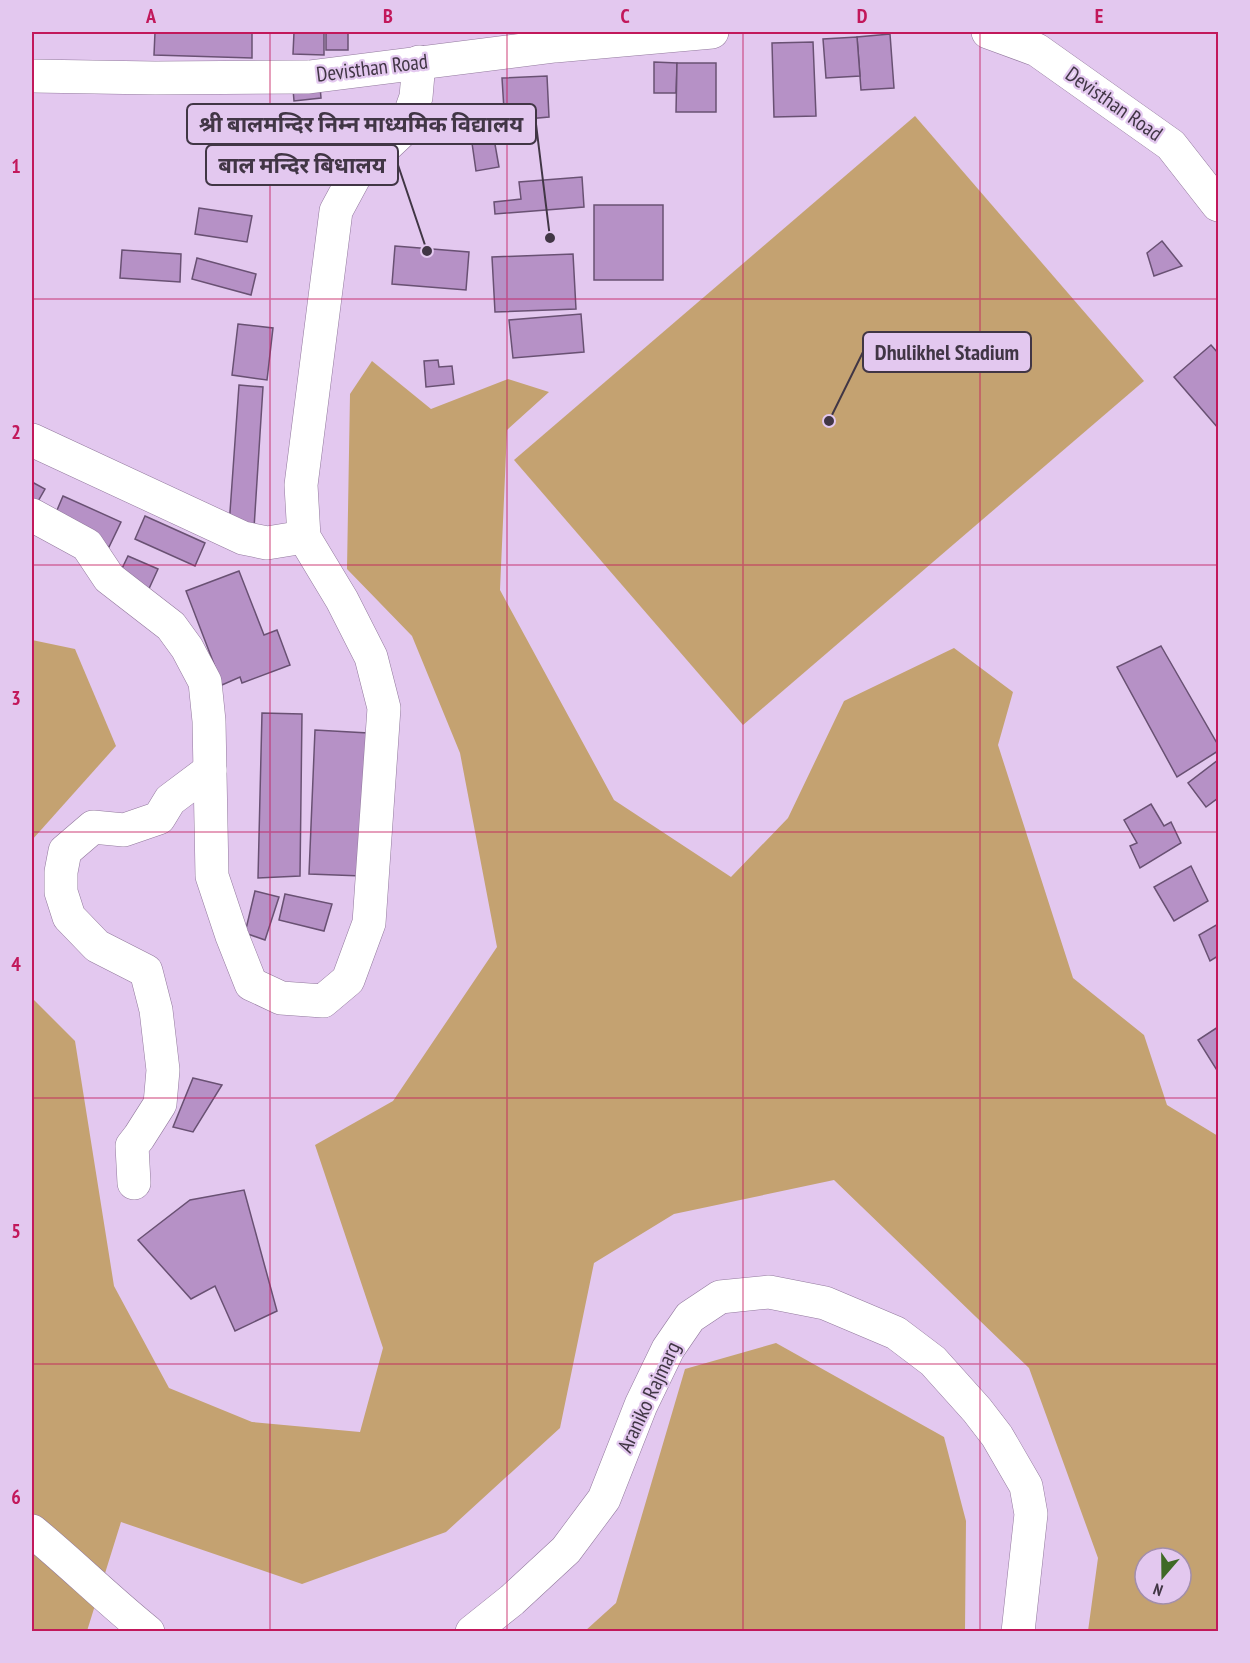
<svg xmlns="http://www.w3.org/2000/svg" width="1250" height="1663" font-family="'PT Sans Narrow','Noto Sans Devanagari',sans-serif">
  <style>
    .green { fill: #c4a271; fill-rule: evenodd }
    .building { fill: #b691c6; stroke: #695173; stroke-width: 1.5 }
    .lines { fill: none; stroke-linecap: round; stroke-linejoin: round }
    .minor-casing { stroke: #92799d; stroke-width: 34 }
    .trunk-casing { stroke: #92799d; stroke-width: 34 }
    .minor { stroke: #fff; stroke-width: 33 }
    .trunk { stroke: #fff; stroke-width: 33 }
    .grid { fill: none; stroke: #c2185b; stroke-width: 1.5; stroke-opacity: 0.55 }
    .labels { text-anchor: middle; stroke-width: 4.5; stroke-linejoin: round; paint-order: stroke }
    .street-label { font-size: 21px; fill: #413645; stroke: #e3c8ef }
    .leader { fill: none; stroke: #413645; stroke-width: 2 }
    .callout-dot { fill: #413645; stroke: #e3c8ef; stroke-width: 2 }
    .callout { fill: #e3c8ef; stroke: #413645; stroke-width: 2 }
    .callout-label { font-size: 22px; text-anchor: middle; font-weight: bold; fill: #413645 }
    .neatline { fill: none; stroke: #c2185b; stroke-width: 2 }
    .grid-label { font-size: 20px; text-anchor: middle; font-weight: bold; fill: #c2185b }
  </style>
  <rect width="100%" height="100%" fill="#e3c8ef"/>
  <g class="green">
    <path d="M915,116L1144,381L743,725L514,460Z"/>
    <path d="M372,361L431,409L508,379L549,392L507,430L500,590L614,800L731,877L788,818L844,701L954,648L1013,692L998,745L1073,978L1144,1035L1167,1105L1218,1136V1492L1216,1502L1218,1506V1631H1088L1098,1558L1029,1368L834,1180L674,1214L594,1263L560,1428L446,1532L302,1584L121,1522L87,1631H32V998L75,1041L114,1286L169,1388L252,1422L360,1432L383,1348L315,1145L393,1101L497,947L460,753L412,636L347,569L350,394ZM1145,1558H1181V1594H1145Z"/>
    <path d="M32,640L75,649L116,746L32,840Z"/>
    <path d="M776,1343L944,1437L966,1521L965,1631H585L616,1603L685,1369Z"/>
  </g>
  <g class="building">
    <path d="M155,32H252V58L154,55Z"/>
    <path d="M294,32H324V55L293,54Z"/>
    <rect x="326" y="32" width="22" height="18"/>
    <path d="M890,34L894,88L861,90L857,37Z"/>
    <path d="M857,37L860,76L826,78L823,39Z"/>
    <path d="M813,42L816,116L774,117L772,43Z"/>
    <path d="M654,62L677,63L676,93H654Z"/>
    <path d="M677,63H716V112H676Z"/>
    <path d="M547,76L549,117L527,119L529,140L506,142L502,78Z"/>
    <path d="M320,86L321,98L294,101L293,89Z"/>
    <path d="M493,133L499,167L476,171L471,136Z"/>
    <path d="M582,177L584,207L495,214L494,202L521,199L519,182Z"/>
    <rect x="594" y="205" width="69" height="75"/>
    <path d="M199,208L252,216L247,242L195,234Z"/>
    <path d="M1162,241L1182,266L1154,276L1147,253Z"/>
    <path d="M395,246L469,252L466,290L392,284Z"/>
    <path d="M122,250L181,254L180,282L120,278Z"/>
    <path d="M573,254L576,309L495,312L492,257Z"/>
    <path d="M197,258L256,274L251,295L192,279Z"/>
    <path d="M581,314L584,352L513,358L509,320Z"/>
    <path d="M238,324L273,328L267,380L232,375Z"/>
    <path d="M1211,345L1218,353V428L1174,377Z"/>
    <path d="M438,360L439,367L452,366L454,384L426,387L424,361Z"/>
    <path d="M239,385L263,387L254,528L229,526Z"/>
    <path d="M32,482L45,489L33,510H32Z"/>
    <path d="M63,496L121,522L109,547L52,522Z"/>
    <path d="M145,516L205,543L195,566L135,539Z"/>
    <path d="M128,556L158,569L147,593L117,579Z"/>
    <path d="M239,571L264,635L277,630L290,665L242,683L240,677L222,685L186,591Z"/>
    <path d="M1161,646L1218,745V751L1177,777L1117,667Z"/>
    <path d="M262,713L302,714L300,876L258,878Z"/>
    <path d="M315,730L368,733L362,876L309,874Z"/>
    <path d="M1218,760V798L1206,807L1188,783Z"/>
    <path d="M1151,804L1164,826L1171,822L1181,843L1140,868L1130,846L1137,843L1124,820Z"/>
    <path d="M1191,866L1208,901L1174,921L1154,887Z"/>
    <path d="M255,891L279,897L265,940L245,933Z"/>
    <path d="M285,894L332,904L324,931L279,920Z"/>
    <path d="M1218,924V956L1210,961L1199,935Z"/>
    <path d="M1218,1027V1072L1198,1040Z"/>
    <path d="M193,1078L222,1085L193,1132L173,1127Z"/>
    <path d="M244,1190L277,1311L235,1331L215,1286L191,1299L138,1240L190,1200Z"/>
  </g>
  <g class="lines">
    <defs>
      <g id="minor">
        <path d="M988,32L1037,50L1171,145L1218,205"/>
        <path d="M32,76L155,78L309,77L555,46L712,32"/>
        <path d="M32,440L243,538L267,543L304,537"/>
        <path d="M32,515L87,545L109,578L171,626L187,648L205,682L209,721L212,876L232,936L251,984L281,998L323,1001L348,980L369,923L384,708L371,657L342,600L304,537L301,485L336,211L356,174L405,128L416,97L419,62"/>
        <path d="M134,1183L132,1146L139,1137L160,1104L163,1070L156,1010L146,971L97,946L69,917L61,892V872L65,851L93,827L124,830L159,818L170,800L210,770"/>
      </g>
      <g id="trunk">
        <path d="M32,1531C71,1563 107,1599 148,1632"/>
        <path d="M472,1632L512,1600L566,1550L604,1499L641,1405L668,1349L690,1317L720,1297L769,1292L825,1303L896,1333L933,1361L977,1410L997,1436L1026,1486L1031,1514L1018,1632"/>
      </g>
    </defs>
    <use href="#minor" class="minor-casing"/>
    <use href="#trunk" class="trunk-casing"/>
    <use href="#minor" class="minor"/>
    <use href="#trunk" class="trunk"/>
  </g>
  <path class="grid" d="M270,32V1632M507,32V1632M743,32V1632M980,32V1632M32,299H1218M32,565H1218M32,832H1218M32,1098H1218M32,1364H1218"/>
  <g class="labels">
    <g class="street-label">
      <text transform="translate(372 68) rotate(-7)" y="7">Devisthan Road</text>
      <text transform="translate(1114 104) rotate(35)" y="7">Devisthan Road</text>
      <text transform="translate(649 1397) rotate(-65)" y="7">Araniko Rajmarg</text>
    </g>
  </g>
  <path class="leader" d="M550 238L536 124M427 251L398 165M829 421L863 352"/>
  <g class="callout-dot">
    <circle cx="550" cy="238" r="6"/>
    <circle cx="427" cy="251" r="6"/>
    <circle cx="829" cy="421" r="6"/>
  </g>
  <g class="callout">
    <rect x="187" y="104" width="349" height="40" rx="6"/>
    <rect x="206" y="145" width="192" height="40" rx="6"/>
    <rect x="863" y="332" width="168" height="40" rx="6"/>
  </g>
  <g class="callout-label">
    <text x="361" y="132">श्री बालमन्दिर निम्न माध्यमिक विद्यालय</text>
    <text x="302" y="173">बाल मन्दिर बिधालय</text>
    <text x="947" y="360">Dhulikhel Stadium</text>
  </g>
  <rect width="1250" height="1663" fill="none" stroke="#e3c8ef" stroke-width="66"/>
  <g transform="translate(1163 1576) rotate(200)"><circle r="28" fill="#e3c8ef" stroke="#a28eab" stroke-width="1.5"/>
  <path d="M0-4.5L10 22L0 15L-10 22Z" fill="#3f6926"/>
  <text y="-9" font-size="16" font-weight="bold" text-anchor="middle" fill="#413645">N</text>
  </g>
  <rect x="33" y="33" width="1184" height="1597" class="neatline"/>
  <g class="grid-label">
    <text x="151" y="23">A</text>
    <text x="388" y="23">B</text>
    <text x="625" y="23">C</text>
    <text x="862" y="23">D</text>
    <text x="1099" y="23">E</text>
    <text x="16" y="173">1</text>
    <text x="16" y="439">2</text>
    <text x="16" y="705">3</text>
    <text x="16" y="971">4</text>
    <text x="16" y="1238">5</text>
    <text x="16" y="1504">6</text>
  </g>
</svg>
